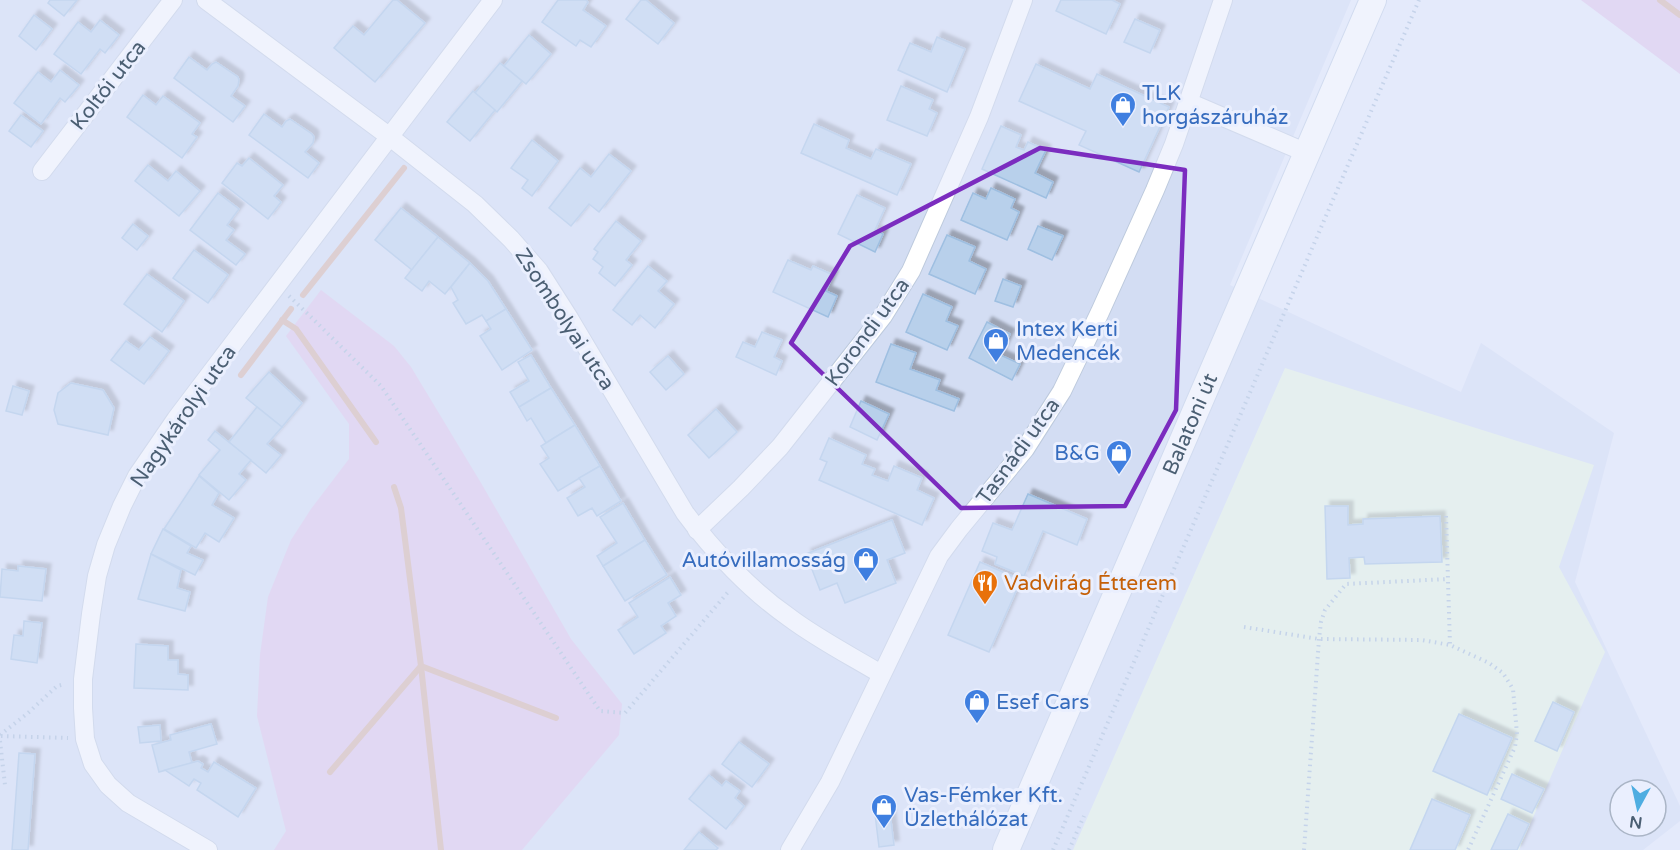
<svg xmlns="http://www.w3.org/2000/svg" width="1680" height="850" font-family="'Varela Round',sans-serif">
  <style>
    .residential { fill: #d3ddf3; fill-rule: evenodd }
    .education { fill: #e6f7e1 }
    .green { fill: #dec3e8 }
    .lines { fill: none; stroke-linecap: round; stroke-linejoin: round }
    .stream { stroke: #d5afa0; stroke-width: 6 }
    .building { fill: #b8d0eb; stroke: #9ebfe1; stroke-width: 1.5; filter: url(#shadow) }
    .minor-casing { stroke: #bdcadd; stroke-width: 20 }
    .secondary-casing { stroke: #bbcbe1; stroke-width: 28 }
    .path { stroke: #a0b9d4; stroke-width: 4; stroke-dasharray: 1.5 4.5; stroke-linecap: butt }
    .minor { stroke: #fff; stroke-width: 18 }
    .secondary { stroke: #fff; stroke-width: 26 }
    .marked { fill: none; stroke: #7b2cbf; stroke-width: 4.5; stroke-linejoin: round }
    .labels { text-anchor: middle; stroke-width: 6; stroke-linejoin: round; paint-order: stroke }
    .street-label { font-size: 21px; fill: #4b5f73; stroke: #eaeffe }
    .shop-label { font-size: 21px; fill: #366cbe; stroke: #eaeffe; text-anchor: start }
    .food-label { font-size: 21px; fill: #c56008; stroke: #eaeffe; text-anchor: start }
  </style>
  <defs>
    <filter id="shadow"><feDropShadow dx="5" dy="-5" stdDeviation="1.5" flood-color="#0004"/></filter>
  </defs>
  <rect width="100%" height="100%" fill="#e4eafb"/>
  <path class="residential" d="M0,0H1351L1230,285L1461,392L1481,343L1614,433L1575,582L1680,806V821L1643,850H0ZM1620,790H1656V826H1620Z"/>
  <path class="education" d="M1285,368L1594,465L1559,567L1605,652L1519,850H1073Z"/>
  <g class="green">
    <path d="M1581,0H1680V74Z"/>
    <path d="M321,290L394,346L411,367L481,483L571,639L622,704L619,735L522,850H274L286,831L257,716L260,655L268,597L291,540L311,509L349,459V424L286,336Z"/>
  </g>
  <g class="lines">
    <g class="stream">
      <path d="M1660,0L1680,15"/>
      <path d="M303,295L404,168"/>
      <path d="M282,320L296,329L376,442"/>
      <path d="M241,375L291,309"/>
      <path d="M394,487L401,508L421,666L441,850"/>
      <path d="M421,666L556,718"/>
      <path d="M330,772L421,666"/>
    </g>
  </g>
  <g class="building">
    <path d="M50,0H77L64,16L48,3Z"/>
    <path d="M393,0H397L425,23L375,82L334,48L353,26L364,35Z"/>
    <path d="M558,0H586L588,2L583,10L606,26L591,47L580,40L576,46L542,22Z"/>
    <path d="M641,0H646L674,23L658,44L626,19Z"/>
    <path d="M1061,0H1112L1120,4L1106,34L1056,11Z"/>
    <path d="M34,15L52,29L36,50L19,36Z"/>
    <path d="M1135,19L1160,30L1150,53L1124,42Z"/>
    <path d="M100,20L119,35L105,53L100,49L81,74L54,54L78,22L91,32Z"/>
    <path d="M529,35L551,54L526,84L504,66Z"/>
    <path d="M937,37L965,49L947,92L898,70L910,43L931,52Z"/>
    <path d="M189,57L207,70L212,64L216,62L238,77L239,80L238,86L231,96L245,106L233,122L174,78Z"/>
    <path d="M500,63L522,81L497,112L475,93Z"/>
    <path d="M1036,64L1090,89L1097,74L1169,107L1139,172L1079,145L1086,131L1019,101Z"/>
    <path d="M60,70L79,85L65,102L60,98L41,124L14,103L38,72L51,82Z"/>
    <path d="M901,86L933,100L929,109L937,113L927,136L887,120Z"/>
    <path d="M473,91L495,110L470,141L447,122Z"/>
    <path d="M143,95L156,105L163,96L200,123L192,134L197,137L182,158L127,117Z"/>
    <path d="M264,114L282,127L286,121L290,119L312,134L314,137L313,143L305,152L319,163L308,178L249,135Z"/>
    <path d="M21,115L43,131L31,147L9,131Z"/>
    <path d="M814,124L849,140L846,148L871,159L876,149L911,164L897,195L801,153Z"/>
    <path d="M1001,126L1021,135L1016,147L1024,150L1028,142L1046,150L1035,173L1053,182L1046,198L982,169Z"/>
    <path d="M532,140L558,161L532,196L522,188L528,180L511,168Z"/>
    <path d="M609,154L631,171L599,212L589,204L571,226L549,208L580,168L591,177Z"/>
    <path d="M249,158L283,185L274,196L281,202L268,219L222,183L237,163L242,166Z"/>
    <path d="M148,165L168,181L176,171L200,191L179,216L135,181Z"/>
    <path d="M991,188L1015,199L1011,208L1019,212L1007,240L961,220L973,193L986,199Z"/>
    <path d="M218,193L239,209L227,225L234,230L226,240L245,254L236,265L190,230Z"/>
    <path d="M857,195L885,208L875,230L883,234L875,252L838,234Z"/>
    <path d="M401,208L438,237L412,270L375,240Z"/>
    <path d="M616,221L641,241L626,260L632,265L615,286L599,273L603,267L593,259L598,252L594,249Z"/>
    <path d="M133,224L148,236L137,250L122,238Z"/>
    <path d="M1038,226L1063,236L1052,260L1028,249Z"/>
    <path d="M947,235L975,247L969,261L986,269L975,294L929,274Z"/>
    <path d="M438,237L470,263L445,294L429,281L422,291L405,278Z"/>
    <path d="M194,250L228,275L208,303L173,278Z"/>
    <path d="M788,260L811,270L813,266L833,275L826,291L837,296L828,317L773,292Z"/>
    <path d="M470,263L488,281L506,309L486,321L482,315L466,324L453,303L458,300L451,287Z"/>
    <path d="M648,266L667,281L658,291L674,304L655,328L640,315L632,325L613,310Z"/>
    <path d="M147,274L184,301L162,332L124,304Z"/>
    <path d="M1003,279L1021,286L1013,307L995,301Z"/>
    <path d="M923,294L952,307L946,321L958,326L947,350L906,332Z"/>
    <path d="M506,309L532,350L502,370L480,336L491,329L486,321Z"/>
    <path d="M987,322L1010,334L1000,355L1020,364L1012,380L969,358Z"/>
    <path d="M762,332L782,340L774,357L782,361L776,375L736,357L743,342L755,347Z"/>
    <path d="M150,337L169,351L144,384L111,360L126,341L139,350Z"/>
    <path d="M891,344L916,353L910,369L940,380L936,390L959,399L954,411L876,382Z"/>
    <path d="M531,355L551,388L519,407L510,392L529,381L518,362Z"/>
    <path d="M668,356L684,374L666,390L650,372Z"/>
    <path d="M269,372L302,403L282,427L246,398Z"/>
    <path d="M71,383L103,390L114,408L108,435L58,424L54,410L58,393Z"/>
    <path d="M13,386L29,391L22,415L6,411Z"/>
    <path d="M551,388L575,425L546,443L531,418L527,421L519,407Z"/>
    <path d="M861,401L889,414L877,440L850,427Z"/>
    <path d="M257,407L282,427L267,444L281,455L266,473L229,442Z"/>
    <path d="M716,409L737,432L709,458L688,435Z"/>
    <path d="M575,425L600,466L558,491L540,464L549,458L541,446Z"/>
    <path d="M215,431L251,460L239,474L246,480L229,500L199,475L220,450L208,440Z"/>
    <path d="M829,438L866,455L862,464L875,469L872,475L888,481L894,466L922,478L917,490L934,498L922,525L819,480L827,462L820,459Z"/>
    <path d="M600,466L621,501L597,516L592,508L578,516L567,498L585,487L579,478Z"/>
    <path d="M199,476L219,493L212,505L234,518L219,542L205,533L196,548L164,529Z"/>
    <path d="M1028,494L1087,519L1077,545L1043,531L1024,576L995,564L997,557L982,551L993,523L1012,530Z"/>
    <path d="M623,503L645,540L603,566L597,556L617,543L600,517Z"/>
    <path d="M1325,506H1348V525L1363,524V519L1440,516L1442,562L1365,564L1364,557L1349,558L1350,578L1327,579Z"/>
    <path d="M892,520L905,553L887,560L896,583L845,603L837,583L820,590L806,554Z"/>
    <path d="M163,529L191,546L187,553L203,560L195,575L151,554Z"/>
    <path d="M645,540L667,575L625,601L603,566Z"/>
    <path d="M151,554L181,570L177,588L190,592L185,611L138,599Z"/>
    <path d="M980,562L1021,580L989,652L948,635Z"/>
    <path d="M18,566L46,569L42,601L0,597L2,569L18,571Z"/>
    <path d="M670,577L681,595L668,603L676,616L661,626L666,633L634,654L618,630L638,617L629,603Z"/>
    <path d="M24,621L42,623L37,663L11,659L14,635L23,636Z"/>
    <path d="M136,644L168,646V660H178V674L188,675V690L134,688Z"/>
    <path d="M1553,702L1574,712L1557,751L1535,741Z"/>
    <path d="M1459,714L1512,738L1487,795L1433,771Z"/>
    <path d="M211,724L217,744L189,752L192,763L159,772L152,745L171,740L170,735Z"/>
    <path d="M160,725L161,741L140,743L138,727Z"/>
    <path d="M739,742L769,764L752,787L722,764Z"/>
    <path d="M19,753L35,754L28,850H12Z"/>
    <path d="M198,761L203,764L201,768L208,772L214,762L256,788L238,817L197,790L201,783L194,779L189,786L165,770Z"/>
    <path d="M1512,774L1544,789L1532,813L1501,799Z"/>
    <path d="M709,775L722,786L726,781L740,791L735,798L744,806L726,829L689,799Z"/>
    <path d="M1432,799L1470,815L1455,850H1410Z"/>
    <path d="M890,813L894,845L879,847L875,814Z"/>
    <path d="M1508,814L1529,824L1517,850H1491Z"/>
    <path d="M699,832L718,848L716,850H684Z"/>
  </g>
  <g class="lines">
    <defs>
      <g id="minor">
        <path d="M206,0L390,137L475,204L511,239L539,271L569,318L685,513C713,551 751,591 790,618C818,639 851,656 881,674"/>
        <path d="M1188,102L1307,153"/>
        <path d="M42,171L173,0"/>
        <path d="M697,530L741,488L780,447L883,316L911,271L979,117L1023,0"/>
        <path d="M208,850L128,803L108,785L93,764L85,739L83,708V679L91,614L97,576L106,545L122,506L137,476L176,419L493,0"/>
        <path d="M790,850L830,782L939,556L959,529L1025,449L1062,391L1100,312L1155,190L1174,144L1223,0"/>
      </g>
      <g id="secondary">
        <path id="s1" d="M1006,850L1373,0"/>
      </g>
    </defs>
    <use href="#minor" class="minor-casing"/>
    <use href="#secondary" class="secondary-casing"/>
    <g class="path">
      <path d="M289,296L310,316L381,386L600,711L625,713L729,591"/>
      <path d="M1446,516L1450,645"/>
      <path d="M1244,627L1319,639L1422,640L1450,645L1489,663L1503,673L1513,689L1517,734L1515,747L1468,850"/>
      <path d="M0,735L28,713L57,686L65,684"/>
      <path d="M1,736L68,738"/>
      <path d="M0,741L5,785"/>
      <path d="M1053,850L1419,0"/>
      <path d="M1069,850L1084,816"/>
      <path d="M1304,850L1319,639L1321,622L1325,610L1346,584L1448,579"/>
    </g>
    <use href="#minor" class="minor"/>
    <use href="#secondary" class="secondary"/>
  </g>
  <path d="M0 0H1680V850H0ZM1040,148L1185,170L1176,410L1125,506L961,508L791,343L850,246Z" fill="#e4eafb" fill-opacity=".55" fill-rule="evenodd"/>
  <path class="marked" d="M1040,148L1185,170L1176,410L1125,506L961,508L791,343L850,246Z"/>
  <defs>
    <symbol id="shop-pin" viewBox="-11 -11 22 30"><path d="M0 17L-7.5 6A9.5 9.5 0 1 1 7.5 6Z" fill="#3f7fe0" stroke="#eaeffe"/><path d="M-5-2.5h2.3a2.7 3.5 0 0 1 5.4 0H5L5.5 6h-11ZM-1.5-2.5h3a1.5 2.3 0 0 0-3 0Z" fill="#fff"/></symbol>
    <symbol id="restaurant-pin" viewBox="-11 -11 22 30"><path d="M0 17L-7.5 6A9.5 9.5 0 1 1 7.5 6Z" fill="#e8710a" stroke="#eaeffe"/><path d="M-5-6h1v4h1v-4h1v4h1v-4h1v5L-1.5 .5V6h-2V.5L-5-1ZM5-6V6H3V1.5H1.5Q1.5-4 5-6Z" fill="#fff"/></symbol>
  </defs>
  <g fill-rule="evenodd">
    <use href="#shop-pin" x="1108" y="90" width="30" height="40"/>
    <use href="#shop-pin" x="981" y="326" width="30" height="40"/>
    <use href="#shop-pin" x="1104" y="438" width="30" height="40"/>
    <use href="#shop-pin" x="851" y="545" width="30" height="40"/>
    <use href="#restaurant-pin" x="970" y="568" width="30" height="40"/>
    <use href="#shop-pin" x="962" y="687" width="30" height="40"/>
    <use href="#shop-pin" x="869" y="792" width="30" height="40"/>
  </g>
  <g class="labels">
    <g class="street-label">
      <text transform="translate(108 85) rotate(-52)" y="7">Koltói utca</text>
      <text transform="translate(565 319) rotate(57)" y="7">Zsombolyai utca</text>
      <text transform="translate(867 332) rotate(-54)" y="7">Korondi utca</text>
      <text transform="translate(183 416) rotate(-55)" y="7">Nagykárolyi utca</text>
      <text dy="7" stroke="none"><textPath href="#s1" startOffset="464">Balatoni út</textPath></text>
      <text transform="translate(1018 451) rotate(-54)" y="7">Tasnádi utca</text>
    </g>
    <g class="shop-label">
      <text x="1142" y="100">TLK<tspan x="1142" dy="24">horgászáruház</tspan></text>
      <text x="1016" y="336">Intex Kerti<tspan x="1016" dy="24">Medencék</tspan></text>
      <text x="1100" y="460" text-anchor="end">B&amp;G</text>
      <text x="846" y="567" text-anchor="end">Autóvillamosság</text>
      <text x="996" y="709">Esef Cars</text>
      <text x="904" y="802">Vas-Fémker Kft.<tspan x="904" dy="24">Üzlethálózat</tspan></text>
    </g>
    <g class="food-label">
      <text x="1004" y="590">Vadvirág Étterem</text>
    </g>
  </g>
  <g transform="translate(1638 808) rotate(188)"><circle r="28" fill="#eaeffe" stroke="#aab5c6" stroke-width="1.5"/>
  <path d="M0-4.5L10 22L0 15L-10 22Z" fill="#4eade1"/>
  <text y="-9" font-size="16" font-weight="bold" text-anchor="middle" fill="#4b5f73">N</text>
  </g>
</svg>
